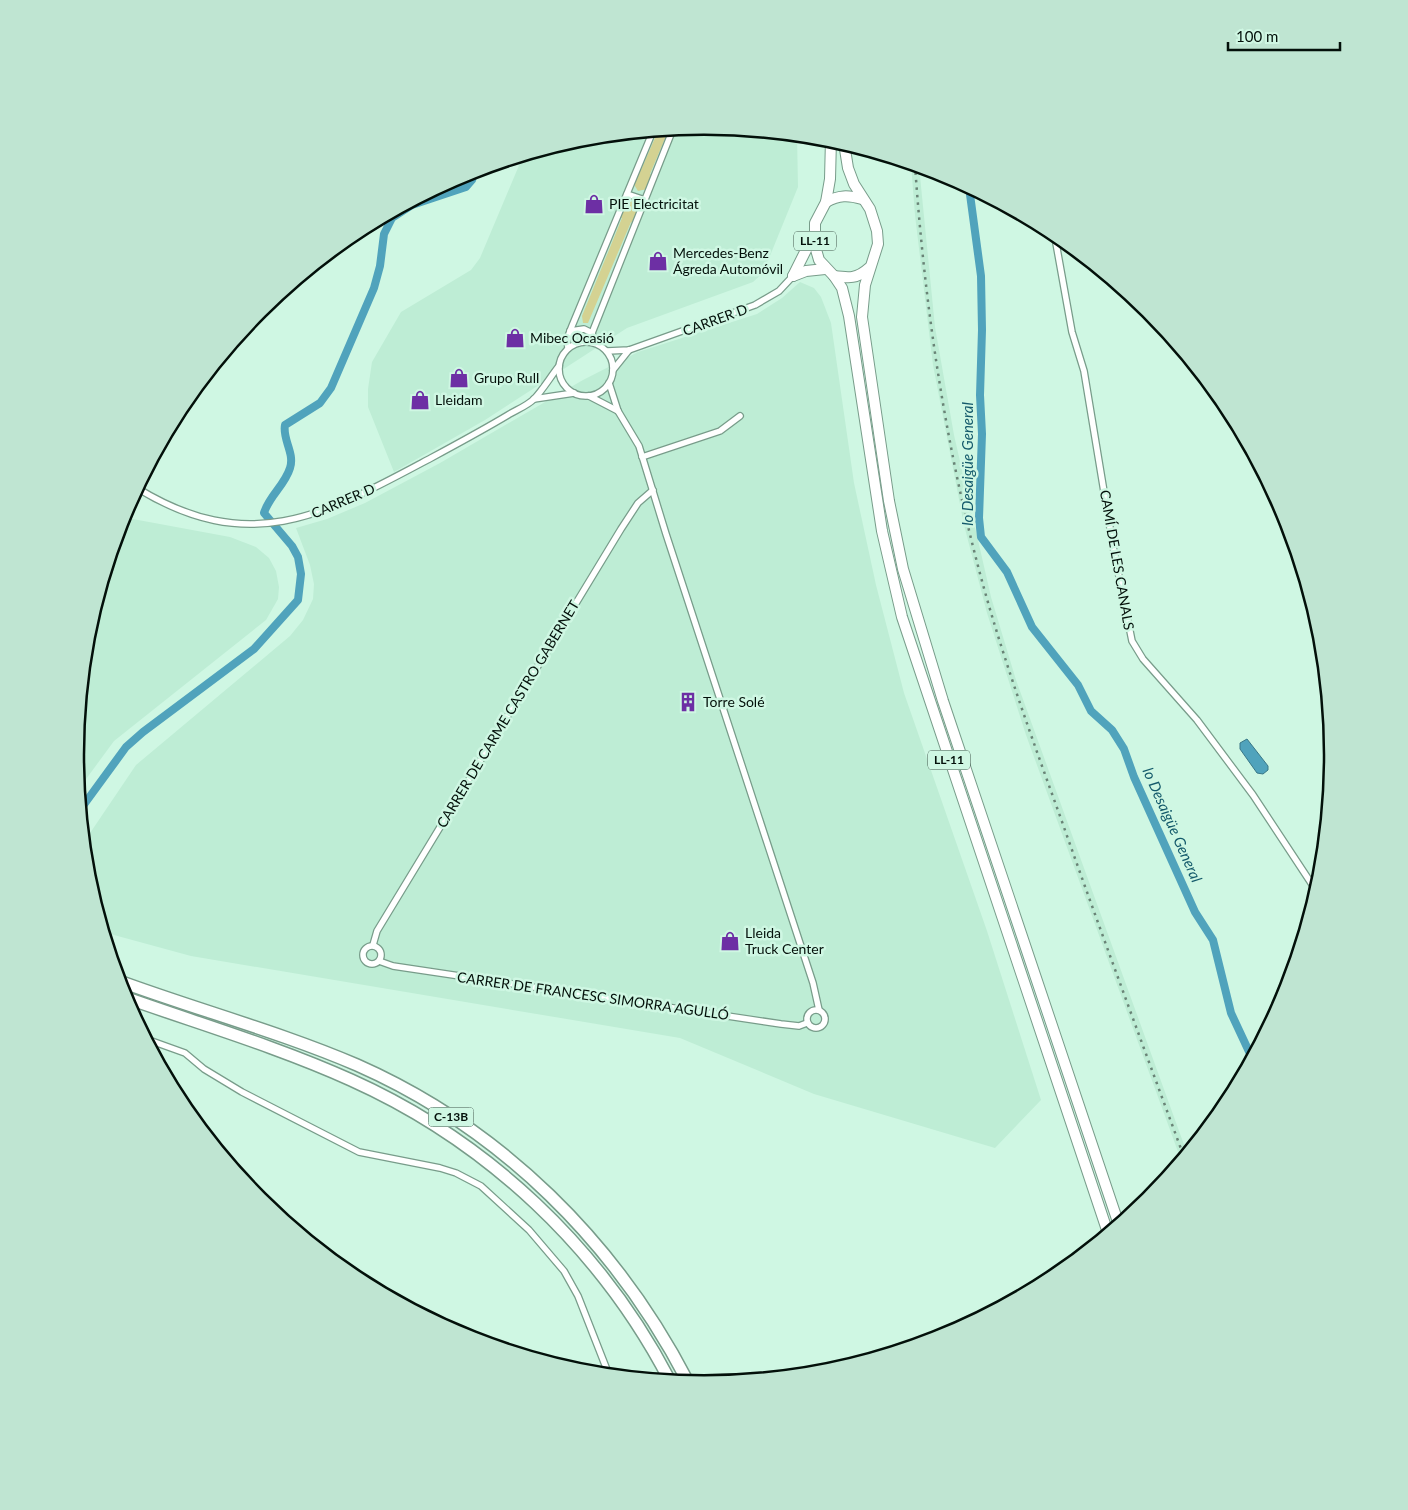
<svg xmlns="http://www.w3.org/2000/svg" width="1408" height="1510" font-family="Lato,sans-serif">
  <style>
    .built { fill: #beedd5 }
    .green { fill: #d4d292 }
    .water { fill: #50a3bc; stroke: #397787 }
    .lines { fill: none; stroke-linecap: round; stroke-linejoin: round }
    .canal { stroke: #50a3bc; stroke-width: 8 }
    .minor-casing { stroke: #789c8a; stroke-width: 8 }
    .trunk-casing { stroke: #789c8a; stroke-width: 12 }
    .motorway-casing { stroke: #789c8a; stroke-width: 14 }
    .minor { stroke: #fff; stroke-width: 5.5 }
    .trunk { stroke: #fff; stroke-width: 10 }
    .motorway { stroke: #fff; stroke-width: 11 }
    .rail { stroke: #698376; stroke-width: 2.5; stroke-dasharray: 2.5 5; stroke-linecap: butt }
    .labels { text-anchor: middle; stroke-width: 5; stroke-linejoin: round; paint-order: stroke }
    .shield { fill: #cff7e3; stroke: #40554b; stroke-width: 1 }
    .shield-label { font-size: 12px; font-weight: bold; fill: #03100a }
    .poi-label { font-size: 14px; fill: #03100a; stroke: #cff7e3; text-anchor: start }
    .street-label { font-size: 14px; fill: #03100a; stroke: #cff7e3 }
    .water-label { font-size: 15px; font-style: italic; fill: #145a6b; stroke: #cff7e3 }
    .rim { fill: none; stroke: #03100a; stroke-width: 2.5 }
  </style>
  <rect width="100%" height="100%" fill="#cff7e3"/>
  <g class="built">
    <path d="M704,126L797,135L798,187L763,273L753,282L627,328L485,420L394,472L368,407V389L372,362L401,312L471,270L480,258L523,156L582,138Z"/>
    <path d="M911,164L919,166L935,327L954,435L991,597L1016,680L1187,1153L1181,1160L1026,735L987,613L964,525L933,365L915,215Z"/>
    <path d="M800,282L814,288L821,297L831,323L854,483L876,585L904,693L987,931L1041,1100L995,1148L814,1094L680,1038L191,956L103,932L87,877L84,842L136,765L290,636L303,620L313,599L314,584L310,565L296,528L327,519L365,503L440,463L583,380L638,352L757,314L782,298Z"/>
    <path d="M122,517L230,537L256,547L269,558L276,571L279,587L278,599L266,620L114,741L78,790L75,755L87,632Z"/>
  </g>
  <g class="green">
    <path d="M669,129L650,174L653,176L647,189L638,191L633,183L638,170H641L658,131Z"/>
    <path d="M630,201L635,203L639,210L633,223L631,222L588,323H583L582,316L622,218L619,217L626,203Z"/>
  </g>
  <path class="water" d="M1247,739L1268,766V770L1263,774L1257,773L1240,749V743Z"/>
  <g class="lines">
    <g class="canal">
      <path d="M969,187L981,276L982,330L980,395L982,434L979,518L981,537L1007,572L1032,627L1078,685L1091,711L1112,730L1124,749L1134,777L1195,912L1213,940L1231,1013L1252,1058"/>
      <path d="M80,810L126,747L143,732L254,649L298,600L301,574L298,557L292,546L264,513C269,496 285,485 290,468C295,453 282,439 285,425L320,403L331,388L374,288L380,266L384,234L392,218L412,205L466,187L472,180L475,170"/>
    </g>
    <defs>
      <g id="minor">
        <path d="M627,194L645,200"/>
        <path d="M1054,232L1072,332L1084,371L1113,546L1132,641L1143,659L1197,720L1253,795L1317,892"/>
        <path d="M570,331L584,329L592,333"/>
        <circle cx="586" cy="369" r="27"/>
        <path d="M595,343L592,333L673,129"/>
        <path d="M568,348L567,339L572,326L653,131"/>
        <path d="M607,351L629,350L755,305L779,291L793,276"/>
        <path d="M613,370L629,350"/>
        <path d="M609,383L618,411L639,446L666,534L813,983L819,1010"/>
        <path d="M589,396L618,411"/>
        <path d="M534,399L574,393"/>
        <path d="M642,457L720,431L740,416"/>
        <path d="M137,488C251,558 326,514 431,458C457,444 483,430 508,415C516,410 527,406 534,399C542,391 551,376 559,366"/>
        <path d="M373,945L377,931L621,529L638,503L653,490"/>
        <circle cx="372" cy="955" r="9"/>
        <path d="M379,961L393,966L781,1024L799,1026L807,1023"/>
        <circle cx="816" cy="1019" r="9"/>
        <path d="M146,1039L185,1053L204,1069L242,1092L359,1152L440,1168L456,1173L481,1186L529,1230L564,1271L578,1296L609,1375"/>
      </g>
      <g id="trunk">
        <path d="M831,139L830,179L826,202L815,223V246L819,260L834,276L842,288L849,316L882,531L902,617L1108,1233"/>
        <path d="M844,143L848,168L854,184L870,209L877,231L878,244L865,285L862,317L889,501L903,569L943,701L1119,1225"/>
        <path d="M826,202C839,195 848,195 862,199"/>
        <path d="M793,276L814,234"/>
        <path d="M793,276L806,271L825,269"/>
        <path d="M834,276C849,278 857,279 869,268"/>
      </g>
      <g id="motorway">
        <path d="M119,981C198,1010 280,1032 357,1065C502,1129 616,1243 688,1382"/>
        <path d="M124,997C200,1024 278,1047 351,1080C487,1141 601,1248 670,1381"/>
      </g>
    </defs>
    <use href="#minor" class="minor-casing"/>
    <use href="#trunk" class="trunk-casing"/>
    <use href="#motorway" class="motorway-casing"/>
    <use href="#minor" class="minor"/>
    <use href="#trunk" class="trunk"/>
    <use href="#motorway" class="motorway"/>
    <path class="rail" d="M915,165C925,311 947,458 987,599C1008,672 1034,744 1060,816C1100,930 1142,1043 1184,1157"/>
  </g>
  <defs>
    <symbol id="shop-bare" viewBox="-9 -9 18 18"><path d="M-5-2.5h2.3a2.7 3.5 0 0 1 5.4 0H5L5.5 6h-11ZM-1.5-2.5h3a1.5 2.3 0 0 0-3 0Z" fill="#6d2fa4" stroke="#cff7e3" stroke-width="2.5" paint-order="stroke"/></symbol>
    <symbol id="building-bare" viewBox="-9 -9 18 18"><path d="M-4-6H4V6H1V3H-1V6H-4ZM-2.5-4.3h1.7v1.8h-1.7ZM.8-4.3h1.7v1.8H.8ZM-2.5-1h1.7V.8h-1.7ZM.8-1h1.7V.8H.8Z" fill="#6d2fa4" stroke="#cff7e3" stroke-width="2.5" paint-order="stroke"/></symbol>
  </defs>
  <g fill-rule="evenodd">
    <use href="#shop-bare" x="580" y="190" width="28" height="28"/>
    <use href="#shop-bare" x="644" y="247" width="28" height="28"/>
    <use href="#shop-bare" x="501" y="324" width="28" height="28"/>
    <use href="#shop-bare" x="445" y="364" width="28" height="28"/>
    <use href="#shop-bare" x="406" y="386" width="28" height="28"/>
    <use href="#building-bare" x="674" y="688" width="28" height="28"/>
    <use href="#shop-bare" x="716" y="927" width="28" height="28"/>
  </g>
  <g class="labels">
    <g class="shield">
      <rect x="794" y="231.5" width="42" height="19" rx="4"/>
      <rect x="928" y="750.5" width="42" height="19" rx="4"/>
      <rect x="428.5" y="1107.5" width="45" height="19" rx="4"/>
    </g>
    <g class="shield-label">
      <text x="815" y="245">LL-11</text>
      <text x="949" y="764">LL-11</text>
      <text x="451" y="1121">C-13B</text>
    </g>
    <g class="poi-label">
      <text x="609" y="209">PIE Electricitat</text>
      <text x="673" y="258">Mercedes-Benz<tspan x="673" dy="16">Ágreda Automóvil</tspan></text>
      <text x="530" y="343">Mibec Ocasió</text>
      <text x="474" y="383">Grupo Rull</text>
      <text x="435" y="405">Lleidam</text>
      <text x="703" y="707">Torre Solé</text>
      <text x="745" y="938">Lleida<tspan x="745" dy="16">Truck Center</tspan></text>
    </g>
    <g class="street-label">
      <text transform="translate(715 320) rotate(-20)" y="5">CARRER D</text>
      <text transform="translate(343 501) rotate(-23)" y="5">CARRER D</text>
      <text transform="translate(1117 560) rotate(80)" y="5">CAMÍ DE LES CANALS</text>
      <text transform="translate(508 714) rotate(-59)" y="5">CARRER DE CARME CASTRO GABERNET</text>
      <text transform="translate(593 996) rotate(8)" y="5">CARRER DE FRANCESC SIMORRA AGULLÓ</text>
    </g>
    <g class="water-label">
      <text transform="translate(968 464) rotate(-90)" y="5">lo Desaigüe General</text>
      <text transform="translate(1172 825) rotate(66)" y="5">lo Desaigüe General</text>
    </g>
  </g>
  <path d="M0 0H1408V1510H0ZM84 755a620 620 0 1 1 1240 0a620 620 0 1 1-1240 0Z" fill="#bfe5d2" fill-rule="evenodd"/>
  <path class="rim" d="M84 755a620 620 0 1 1 1240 0a620 620 0 1 1-1240 0Z"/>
  <path d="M1228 42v8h112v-8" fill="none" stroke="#03100a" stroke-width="2.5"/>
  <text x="1236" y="42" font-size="15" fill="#03100a" stroke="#cff7e3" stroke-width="4" paint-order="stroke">100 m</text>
</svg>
